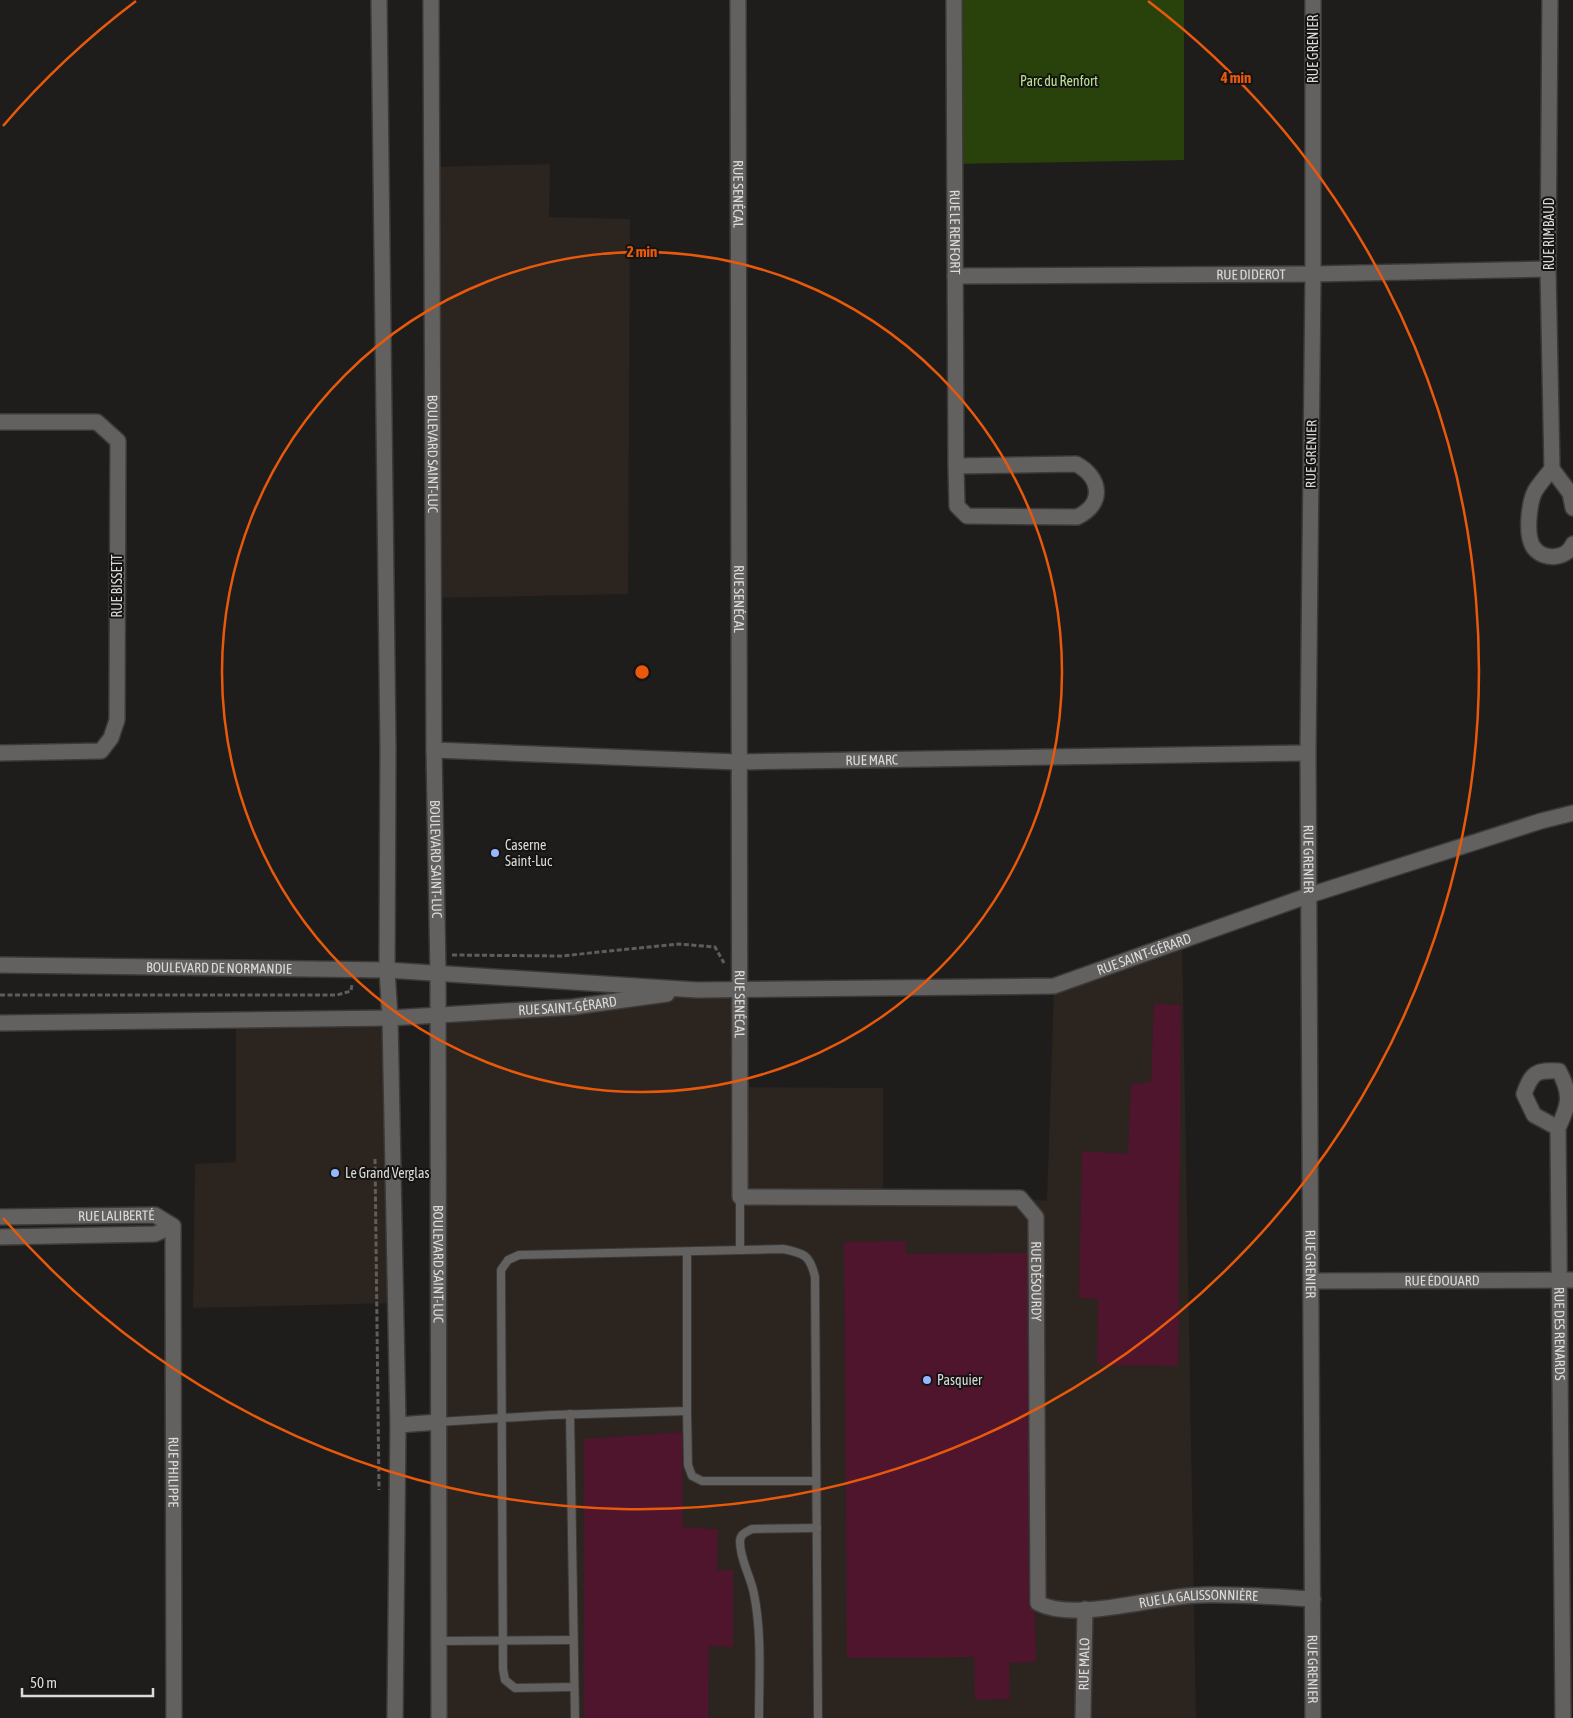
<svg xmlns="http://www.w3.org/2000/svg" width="1573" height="1718" font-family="'Asap Condensed',sans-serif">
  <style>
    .built { fill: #2b241f }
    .green { fill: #29410b }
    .building { fill: #4f152d }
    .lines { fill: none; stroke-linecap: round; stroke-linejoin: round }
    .service-casing { stroke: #3b3a39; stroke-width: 10 }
    .minor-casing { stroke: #3b3a39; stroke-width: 18 }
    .tertiary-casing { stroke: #3b3a39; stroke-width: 18 }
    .path { stroke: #5f5d5c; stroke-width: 3; stroke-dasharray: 5 2.5; stroke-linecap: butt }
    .service { stroke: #63615f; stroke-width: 8 }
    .minor { stroke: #63615f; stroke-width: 15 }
    .tertiary { stroke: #63615f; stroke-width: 15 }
    .ring { fill: none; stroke: #e8590c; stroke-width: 2.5 }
    .poi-dot { fill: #95b7fd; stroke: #151412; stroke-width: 2 }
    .labels { text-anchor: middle; stroke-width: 4; stroke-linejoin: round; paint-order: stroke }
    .street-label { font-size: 14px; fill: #dbdad9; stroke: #151412 }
    .park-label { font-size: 14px; fill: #b9e48e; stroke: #151412 }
    .poi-label { font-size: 14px; fill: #dbdad9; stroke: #151412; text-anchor: start }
    .centre { fill: #e8590c; stroke: #151412; stroke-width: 2.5 }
    .ring-label { font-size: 15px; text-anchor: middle; font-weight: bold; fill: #e8590c; stroke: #151412; stroke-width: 4; stroke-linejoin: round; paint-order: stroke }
  </style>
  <rect width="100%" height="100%" fill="#1f1d1b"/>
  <g class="built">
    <path d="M550,164L549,217L630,219L628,594L433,598L431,167Z"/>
    <path d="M1182,937L1196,1718H439L437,1015L697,990H739V1087L883,1088V1198H1020L1047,1201L1054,986Z"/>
    <path d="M390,1018L396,1303L193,1308L195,1164L236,1162V1020Z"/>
  </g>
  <path class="green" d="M955,0H1184V160L953,164Z"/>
  <g class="building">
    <path d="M1154,1004L1181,1005L1178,1366L1097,1365L1098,1299L1079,1298L1082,1151L1128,1154L1131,1084L1151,1082Z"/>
    <path d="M906,1241V1254L1027,1253L1029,1603L1031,1609L1035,1612L1036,1662L1009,1663L1010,1699L975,1700L974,1657L847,1658L844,1242Z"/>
    <path d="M682,1432L683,1527L718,1529L717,1570H733V1647L709,1646L708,1718H584V1439Z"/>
  </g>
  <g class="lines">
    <defs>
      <g id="service">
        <path d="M740,1197V1250"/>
        <path d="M687,1411L688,1465L692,1476L702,1481H816"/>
        <path d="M570,1414L575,1718"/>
        <path d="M438,1422L551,1415L687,1411V1252"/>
        <path d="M439,1641L573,1640"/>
        <path d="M574,1687L515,1688L505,1680L503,1669L501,1270L508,1260L519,1255L783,1249C804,1253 810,1255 815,1277L818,1718"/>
        <path d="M759,1718C759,1677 762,1634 754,1594C751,1577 740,1560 740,1542C740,1534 746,1532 752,1529L817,1528"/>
      </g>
      <g id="minor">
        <path id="s1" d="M738,0L740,1197L1020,1198L1036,1217L1038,1603C1075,1623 1158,1595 1201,1595C1238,1594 1276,1597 1313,1599"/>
        <path id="s2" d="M954,0L956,466L957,506L967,516L1077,517C1105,504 1101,477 1076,464L956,466"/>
        <path id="s3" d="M1313,0V274L1308,753L1313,1718"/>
        <path d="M1550,0L1548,269L1552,469L1570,493L1573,508"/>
        <path id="s4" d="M955,276L1313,274L1548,269"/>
        <path d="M0,422H97L118,441L117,720L111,738L101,751L0,753"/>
        <path d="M1552,469C1546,476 1540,483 1535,491C1529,503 1525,537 1534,548C1544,561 1567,559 1573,544"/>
        <path id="s5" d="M434,750L738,762L1308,753"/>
        <path id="s6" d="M1558,1128L1534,1115L1524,1094C1532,1072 1536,1070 1559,1071C1572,1095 1569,1105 1558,1128L1563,1718"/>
        <path id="s7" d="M0,1217L155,1215L173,1226L155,1234L0,1237"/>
        <path id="s8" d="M173,1226L174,1718"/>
        <path id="s9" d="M1311,1281L1573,1280"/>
        <path id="s10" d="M1083,1718L1085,1609"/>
      </g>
      <g id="tertiary">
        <path d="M379,0L388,749L387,970L390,1018L398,1425L395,1718"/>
        <path id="s11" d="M431,0L434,750L438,973L439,1718"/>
        <path id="s12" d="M0,965L387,970L697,990L1054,986L1310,895L1541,821L1573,813"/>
        <path id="s13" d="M0,1023L390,1018L573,1007L667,994"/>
        <path d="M398,1425L438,1422"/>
      </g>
    </defs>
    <use href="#service" class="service-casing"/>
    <use href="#minor" class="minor-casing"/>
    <use href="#tertiary" class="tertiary-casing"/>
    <g class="path">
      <path d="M452,955L561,956L679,944L715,947L724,963"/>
      <path d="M0,995H337L351,991L352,984"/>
      <path d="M375,1159L379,1490"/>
    </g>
    <use href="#service" class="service"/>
    <use href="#minor" class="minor"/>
    <use href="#tertiary" class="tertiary"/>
  </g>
  <g class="ring">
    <circle cx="642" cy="672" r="420"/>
    <path d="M3 126A840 840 0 0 1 136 1M1148 1A840 840 0 1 1 3 1218"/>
  </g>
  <g class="poi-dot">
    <circle cx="495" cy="853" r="5"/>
    <circle cx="335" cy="1173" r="5"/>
    <circle cx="927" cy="1380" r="5"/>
  </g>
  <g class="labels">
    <g class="street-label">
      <text transform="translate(1313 49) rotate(-90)" y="5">RUE GRENIER</text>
      <text dy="5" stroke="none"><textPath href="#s1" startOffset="194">RUE SENÉCAL</textPath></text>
      <text dy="5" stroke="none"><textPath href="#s2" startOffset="232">RUE LE RENFORT</textPath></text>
      <text transform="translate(1549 234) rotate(-90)" y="5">RUE RIMBAUD</text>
      <text dy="5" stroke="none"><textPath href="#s4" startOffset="296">RUE DIDEROT</textPath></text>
      <text dy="5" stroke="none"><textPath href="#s11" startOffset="454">BOULEVARD SAINT-LUC</textPath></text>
      <text transform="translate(1311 454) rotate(-89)" y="5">RUE GRENIER</text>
      <text transform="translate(117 586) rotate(-90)" y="5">RUE BISSETT</text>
      <text dy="5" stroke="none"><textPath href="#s1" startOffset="599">RUE SENÉCAL</textPath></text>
      <text dy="5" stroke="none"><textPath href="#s5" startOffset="438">RUE MARC</textPath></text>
      <text dy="5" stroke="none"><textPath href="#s11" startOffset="859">BOULEVARD SAINT-LUC</textPath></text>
      <text dy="5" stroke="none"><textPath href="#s3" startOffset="859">RUE GRENIER</textPath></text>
      <text dy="5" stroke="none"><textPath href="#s12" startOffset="1150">RUE SAINT-GÉRARD</textPath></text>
      <text dy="5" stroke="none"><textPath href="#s12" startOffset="219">BOULEVARD DE NORMANDIE</textPath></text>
      <text dy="5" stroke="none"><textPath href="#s1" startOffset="1004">RUE SENÉCAL</textPath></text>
      <text dy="5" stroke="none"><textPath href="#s13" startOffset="568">RUE SAINT-GÉRARD</textPath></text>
      <text dy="5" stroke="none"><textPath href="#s7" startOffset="116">RUE LALIBERTÉ</textPath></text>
      <text dy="5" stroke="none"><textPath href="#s11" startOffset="1264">BOULEVARD SAINT-LUC</textPath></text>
      <text dy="5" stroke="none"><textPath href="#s3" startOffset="1264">RUE GRENIER</textPath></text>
      <text dy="5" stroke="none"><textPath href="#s9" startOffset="131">RUE ÉDOUARD</textPath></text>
      <text dy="5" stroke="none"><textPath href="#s1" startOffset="1566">RUE DÉSOURDY</textPath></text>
      <text dy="5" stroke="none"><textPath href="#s6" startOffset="364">RUE DES RENARDS</textPath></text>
      <text dy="5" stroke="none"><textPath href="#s8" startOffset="246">RUE PHILIPPE</textPath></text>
      <text dy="5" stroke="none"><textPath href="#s1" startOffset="2050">RUE LA GALISSONNIÈRE</textPath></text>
      <text dy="5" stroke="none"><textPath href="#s10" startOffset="54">RUE MALO</textPath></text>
      <text dy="5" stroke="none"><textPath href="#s3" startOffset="1669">RUE GRENIER</textPath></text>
    </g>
    <g class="park-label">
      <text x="1059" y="86">Parc du Renfort</text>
    </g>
    <g class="poi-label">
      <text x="505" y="850">Caserne<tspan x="505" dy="16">Saint-Luc</tspan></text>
      <text x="345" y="1178">Le Grand Verglas</text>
      <text x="937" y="1385">Pasquier</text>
    </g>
  </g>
  <circle cx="642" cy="672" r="8" class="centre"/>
  <g class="ring-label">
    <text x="1236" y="83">4 min</text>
    <text x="642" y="257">2 min</text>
  </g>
  <path d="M22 1688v8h131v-8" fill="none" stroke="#dbdad9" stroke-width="2.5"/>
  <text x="30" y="1688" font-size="15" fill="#dbdad9" stroke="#151412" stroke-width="4" paint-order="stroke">50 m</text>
</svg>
